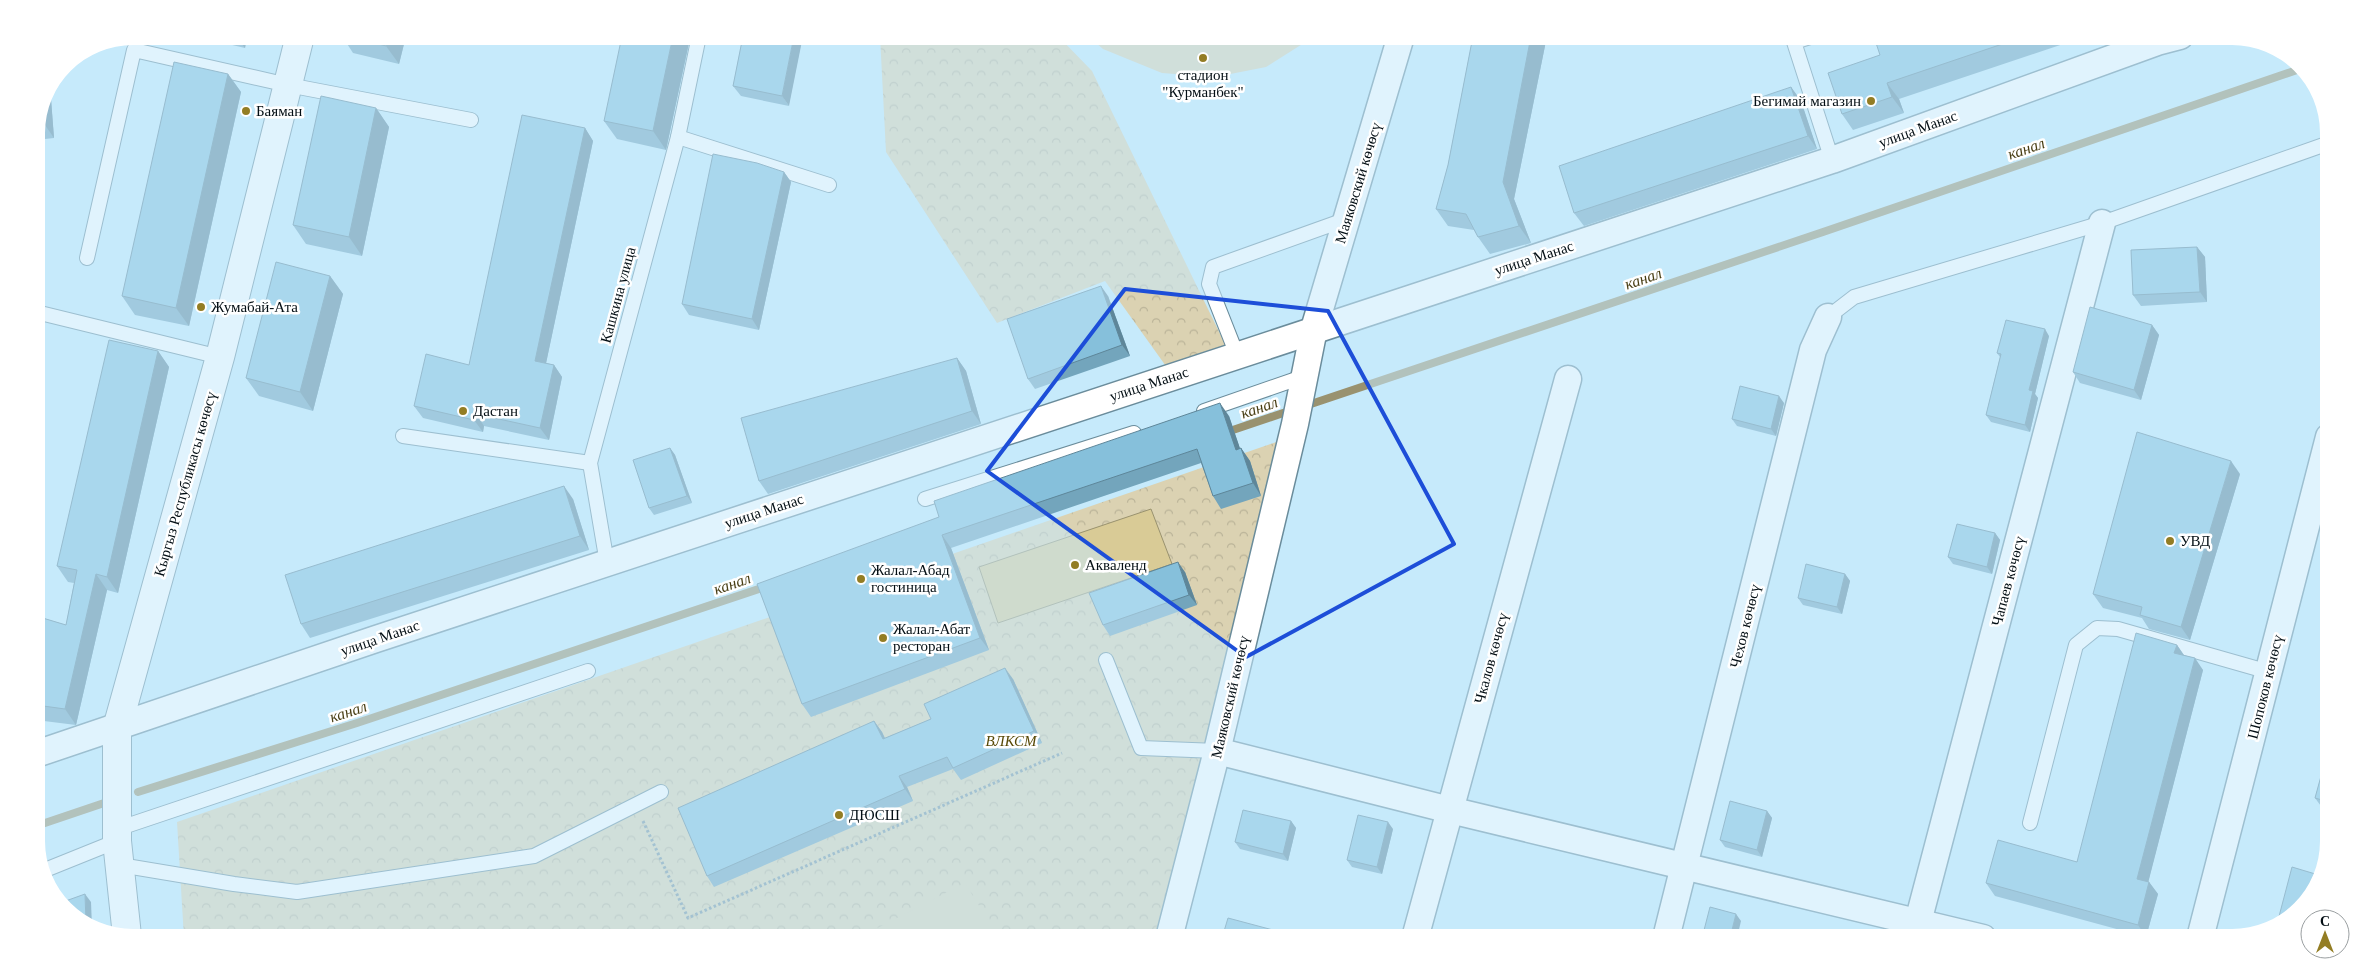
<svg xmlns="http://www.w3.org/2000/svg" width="2365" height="974" font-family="Georgia,serif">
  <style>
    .forest { fill: url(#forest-crowns) }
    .garden { fill: #dbd2b2 }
    .water { fill: #d9cb96; stroke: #99926f }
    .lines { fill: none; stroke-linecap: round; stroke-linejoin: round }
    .stream { stroke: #99926f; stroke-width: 8 }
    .lane-casing { stroke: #6a8c9b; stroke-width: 16 }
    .street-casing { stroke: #6a8c9b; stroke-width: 29 }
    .secondary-casing { stroke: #6a8c9b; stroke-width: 30 }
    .path { stroke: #78939f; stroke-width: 3; stroke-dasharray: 2.5 2.5; stroke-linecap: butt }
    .lane { stroke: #fff; stroke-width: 14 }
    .street { stroke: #fff; stroke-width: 26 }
    .secondary { stroke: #fff; stroke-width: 28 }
    .wall { fill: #73a5bc }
    .shaded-wall { fill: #5e8699 }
    .building { fill: #86c0db; stroke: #5e8699 }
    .marked { fill: none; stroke: #1d4ed8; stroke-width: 4; stroke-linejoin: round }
    .poi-dot { fill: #937d24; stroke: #fff; stroke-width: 2 }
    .labels { text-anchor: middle; stroke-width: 5; stroke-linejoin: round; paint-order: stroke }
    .poi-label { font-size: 15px; fill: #030e14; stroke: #fff; text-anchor: start }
    .street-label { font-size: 15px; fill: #030e14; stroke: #fff }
    .park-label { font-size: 15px; font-style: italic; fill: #574805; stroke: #fff }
    .water-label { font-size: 16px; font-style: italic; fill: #473d13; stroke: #fff }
  </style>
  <defs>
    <pattern id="forest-crowns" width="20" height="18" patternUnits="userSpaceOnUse" patternTransform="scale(1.25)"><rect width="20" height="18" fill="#dbd2b2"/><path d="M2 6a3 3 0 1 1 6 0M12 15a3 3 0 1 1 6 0" fill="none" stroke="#bab398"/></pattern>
  </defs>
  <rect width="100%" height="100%" fill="#c6eafb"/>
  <g class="forest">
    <path d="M880,36H1058L1092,71L1227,348L1168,369L1105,281L997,323L886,152Z"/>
    <path d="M1282,440L1164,938H184L177,822Z"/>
  </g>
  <g class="garden">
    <path d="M1088,36H1315L1266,67L1215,77L1162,73L1103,49Z"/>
    <path d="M965,883L999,938H858Z"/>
  </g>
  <path class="water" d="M1151,509L1172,564L998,623L979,567Z"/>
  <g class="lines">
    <g class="stream">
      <path d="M1305,406L1823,232L2300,69"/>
      <path d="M1224,433L1292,410"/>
      <path d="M138,792L357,723L768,586"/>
      <path d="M36,826L110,801"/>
    </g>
    <defs>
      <g id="lane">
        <path d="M1813,36L1794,42L1832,160"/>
        <path d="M678,137L829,185"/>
        <path d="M87,258L134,50L288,85L471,120"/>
        <path d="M36,312L220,357"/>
        <path d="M1828,317L1854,297L2102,223L2329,143"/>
        <path d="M1237,355L1209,284L1213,267L1347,219"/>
        <path d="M1204,411L1305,376"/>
        <path d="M403,436L590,463"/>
        <path d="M925,499L1134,433"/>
        <path d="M607,563L590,463L678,137L699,36"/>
        <path d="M1106,660L1141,748L1217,751"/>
        <path d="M2030,823L2076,645L2097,628L2118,629L2269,672"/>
        <path d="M117,829L588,671"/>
        <path d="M120,865L234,884L297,892L534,856L661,792"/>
        <path d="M45,870L117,841"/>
      </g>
      <g id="street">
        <path d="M1217,751L1450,810L1983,938"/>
        <path d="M36,754L376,639L1832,160L2157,42L2180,36"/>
        <path d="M1914,937L2102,223"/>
        <path d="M1169,938L1217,751L1295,424L1314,329L1401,36"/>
        <path d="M1415,938L1568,379"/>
        <path d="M1666,938L1813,350L1828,317"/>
        <path d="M2200,938L2329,437"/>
      </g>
      <path id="secondary" d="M127,936L117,841V728L220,357L300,36"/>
    </defs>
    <use href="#lane" class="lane-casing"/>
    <use href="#street" class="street-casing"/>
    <use href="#secondary" class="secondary-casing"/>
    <path class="path" d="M643,821L688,918L1062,753"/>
    <use href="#lane" class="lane"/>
    <use href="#street" class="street"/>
    <use href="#secondary" class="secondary"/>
  </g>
  <g class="wall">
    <path d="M194,36H247L245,48Z"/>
    <path d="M342,36H406L399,64L353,53Z"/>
    <path d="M743,36L789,106L741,96L733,86Z"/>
    <path d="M1473,36H1547L1514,199L1531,243L1490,254L1478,237L1474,230L1448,226L1436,209L1448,165Z"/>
    <path d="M1886,36H2087L1899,99L1904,113L1853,130L1842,114L1880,55Z"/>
    <path d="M690,38L666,150L617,139L604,121Z"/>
    <path d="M228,74L241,92L189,326L135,315L122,296Z"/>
    <path d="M1791,87L1801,101L1817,149L1584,226L1574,213Z"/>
    <path d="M46,92L51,99L54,138L36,140V127L44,96Z"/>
    <path d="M376,108L389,127L362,256L306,244L293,225Z"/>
    <path d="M585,128L593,141L546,363L554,365L562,377L549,440L484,426L483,432L423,418L414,406L469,365Z"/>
    <path d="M784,172L791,182L759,330L689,315L682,304Z"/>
    <path d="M2197,247L2205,257L2207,302L2141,306L2133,295Z"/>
    <path d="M330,276L343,294L313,411L259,396L246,378Z"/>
    <path d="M1108,296L1130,356L1035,389L1028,379Z"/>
    <path d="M2152,325L2159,335L2141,400L2080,383L2073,372Z"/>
    <path d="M2049,336L2035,394L2038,398L2030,432L1991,422L1986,415L2000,357L1997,353Z"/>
    <path d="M158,351L169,367L118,593L107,590L76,725L36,720V616L66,625L74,583L68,582L57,566Z"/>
    <path d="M957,358L966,371L981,424L768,494L759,481Z"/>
    <path d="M1784,403L1776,436L1737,426L1732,419Z"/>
    <path d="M1229,416L1240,449L1241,448L1250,461L1261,496L1221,509L1213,496L1201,463L951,548L989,650L811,717L802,704L757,584Z"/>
    <path d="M670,448L675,455L692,503L654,515L649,508Z"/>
    <path d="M2240,474L2190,640L2149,629L2142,618L2103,608L2093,594Z"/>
    <path d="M573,499L589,550L310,638L301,624Z"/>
    <path d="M1995,533L2000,540L1992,574L1953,564L1948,557Z"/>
    <path d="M1185,572L1197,605L1110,636L1103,625Z"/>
    <path d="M1845,574L1850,581L1842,614L1803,605L1798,598Z"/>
    <path d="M2177,645L2184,655L2203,670L2148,882H2149L2158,894L2146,937L1995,896L1986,883L2077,862Z"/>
    <path d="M1013,679L1042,743L961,780L953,769L907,787L913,801L714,887L707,876L874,721L882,732L885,738L931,719Z"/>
    <path d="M2329,747V817L2315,798Z"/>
    <path d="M1767,811L1772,818L1762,857L1725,847L1720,840Z"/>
    <path d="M1291,821L1296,828L1288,861L1240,849L1235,842Z"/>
    <path d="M1393,829L1382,874L1352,867L1347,860Z"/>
  </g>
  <g class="shaded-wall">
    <path d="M236,36H247L245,48Z"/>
    <path d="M389,36H406L399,64L386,46Z"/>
    <path d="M673,36H689L690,38L666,150L653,131Z"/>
    <path d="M794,36H803L789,106L782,96Z"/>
    <path d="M1531,36H1547L1514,199L1531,243L1519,226L1503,182Z"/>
    <path d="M228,74L241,92L189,326L176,308Z"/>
    <path d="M1887,83L1899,99L1904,113L1892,97Z"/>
    <path d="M1791,87L1801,101L1817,149L1808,136Z"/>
    <path d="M46,92L51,99L54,138L45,125L43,100L44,96Z"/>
    <path d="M376,108L389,127L362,256L349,237Z"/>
    <path d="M585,128L593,141L544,373L535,361Z"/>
    <path d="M784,172L791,182L759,330L752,319Z"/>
    <path d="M2197,247L2205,257L2207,302L2200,292Z"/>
    <path d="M330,276L343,294L313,411L300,392Z"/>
    <path d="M1101,286L1108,296L1130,356L1122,345Z"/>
    <path d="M2152,325L2159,335L2141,400L2134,390Z"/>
    <path d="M2045,329L2049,336L2035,394L2038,398L2030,432L2025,425L2029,390Z"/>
    <path d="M158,351L169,367L118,593L107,577Z"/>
    <path d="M957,358L966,371L981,424L972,411Z"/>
    <path d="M554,365L562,377L549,440L540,428Z"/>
    <path d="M1779,396L1784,403L1776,436L1771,429Z"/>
    <path d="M1220,403L1229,416L1245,463L1236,450Z"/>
    <path d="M476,414L484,426L483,432L474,420Z"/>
    <path d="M670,448L675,455L692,503L687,496Z"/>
    <path d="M1241,448L1250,461L1261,496L1253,483Z"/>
    <path d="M2231,461L2240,474L2190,640L2181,627Z"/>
    <path d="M564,486L573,499L589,550L580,536Z"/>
    <path d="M1995,533L2000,540L1992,574L1987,567Z"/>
    <path d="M942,535L951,548L989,650L980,638Z"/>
    <path d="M1178,562L1185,572L1197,605L1189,595Z"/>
    <path d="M96,574L107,590L76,725L65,709Z"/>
    <path d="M1845,574L1850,581L1842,614L1837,607Z"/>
    <path d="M2177,645L2185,657L2174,653Z"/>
    <path d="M2195,658L2203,670L2146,891L2137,879Z"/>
    <path d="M1005,668L1013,679L1042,743L1034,731Z"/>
    <path d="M874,721L882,732L890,750L883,739Z"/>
    <path d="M899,776L907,787L913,801L905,789Z"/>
    <path d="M1767,811L1772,818L1762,857L1757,850Z"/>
    <path d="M1291,821L1296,828L1288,861L1283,854Z"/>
    <path d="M1388,822L1393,829L1382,874L1377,867Z"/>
    <path d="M2149,882L2158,894L2146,937L2138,925Z"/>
    <path d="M85,894L91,902L92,927L86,922Z"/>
    <path d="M1736,914L1741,921L1737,938H1730Z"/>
    <path d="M1273,930L1278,937V938H1271Z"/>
  </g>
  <g class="building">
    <path d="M349,36H389L386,46Z"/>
    <path d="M622,36H673L653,131L604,121Z"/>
    <path d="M743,36H794L782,96L733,86Z"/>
    <path d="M1473,36H1531L1503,182L1519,226L1478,237L1466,214L1436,209L1448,165Z"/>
    <path d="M1886,36H2026L1887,83L1892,97L1842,114L1828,73L1880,55L1875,40Z"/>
    <path d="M174,62L228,74L176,308L122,296Z"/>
    <path d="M1791,87L1808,136L1574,213L1559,166Z"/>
    <path d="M321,96L376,108L349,237L293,225Z"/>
    <path d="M43,100L45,125L37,126Z"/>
    <path d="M522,115L585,128L535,361L554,365L540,428L476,414L474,420L414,406L426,354L469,365Z"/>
    <path d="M713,154L757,163L784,172L752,319L682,304Z"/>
    <path d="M2197,247L2200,292L2133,295L2131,250Z"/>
    <path d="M276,262L330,276L300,392L246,378Z"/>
    <path d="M1101,286L1122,345L1028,379L1007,319Z"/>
    <path d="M2090,307L2152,325L2134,390L2073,372Z"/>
    <path d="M2006,320L2045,329L2029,390L2033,391L2025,425L1986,415L2001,354L1997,353Z"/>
    <path d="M109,340L158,351L107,577L96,574L65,709L36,705V616L66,625L77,570L57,566Z"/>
    <path d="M957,358L972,411L759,481L741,418Z"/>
    <path d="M1740,386L1779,396L1771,429L1732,419Z"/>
    <path d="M1220,403L1236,450L1241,448L1253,483L1213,496L1197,449L942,535L980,638L802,704L757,584L939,517L934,501Z"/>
    <path d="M2137,432L2231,461L2181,627L2140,615L2142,607L2093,594Z"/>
    <path d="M670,448L687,496L649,508L633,460Z"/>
    <path d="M564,486L580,536L301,624L285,575Z"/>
    <path d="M1957,524L1995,533L1987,567L1948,557Z"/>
    <path d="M1178,562L1189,595L1103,625L1089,593Z"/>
    <path d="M1806,564L1845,574L1837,607L1798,598Z"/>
    <path d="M2136,633L2177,645L2174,653L2195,658L2137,879L2149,882L2138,925L1986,883L1998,840L2077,862Z"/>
    <path d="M1005,668L1034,731L953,768L947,757L899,776L905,789L707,876L678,808L874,721L883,739L931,719L924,704Z"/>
    <path d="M2329,747V802L2315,798Z"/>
    <path d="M1730,801L1767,811L1757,850L1720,840Z"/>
    <path d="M1243,810L1291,821L1283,854L1235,842Z"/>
    <path d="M1358,815L1388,822L1377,867L1347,860Z"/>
    <path d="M2292,867L2322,876L2321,878L2286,921L2277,924Z"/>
    <path d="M85,894L86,922L60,903Z"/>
    <path d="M1710,907L1736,914L1730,938H1702Z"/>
    <path d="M1228,918L1273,930L1271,938H1222Z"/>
  </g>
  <path d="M0 0H2365V974H0ZM1125,289L1328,311L1454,544L1246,657L987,471Z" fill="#c6eafb" fill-opacity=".55" fill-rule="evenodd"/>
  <path class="marked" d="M1125,289L1328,311L1454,544L1246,657L987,471Z"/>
  <g class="poi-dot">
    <circle cx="1203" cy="58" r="5"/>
    <circle cx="1871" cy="101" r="5"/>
    <circle cx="246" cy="111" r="5"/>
    <circle cx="201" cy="307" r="5"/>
    <circle cx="463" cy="411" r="5"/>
    <circle cx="2170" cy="541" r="5"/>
    <circle cx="1075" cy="565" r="5"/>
    <circle cx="861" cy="579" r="5"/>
    <circle cx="883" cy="638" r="5"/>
    <circle cx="839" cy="815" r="5"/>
  </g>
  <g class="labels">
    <g class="poi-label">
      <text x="1203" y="80" text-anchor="middle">стадион<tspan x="1203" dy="17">"Курманбек"</tspan></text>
      <text x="1861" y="106" text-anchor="end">Бегимай магазин</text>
      <text x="256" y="116">Баяман</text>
      <text x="211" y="312">Жумабай-Ата</text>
      <text x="473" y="416">Дастан</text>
      <text x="2180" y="546">УВД</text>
      <text x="1085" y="570">Акваленд</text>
      <text x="871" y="575">Жалал-Абад<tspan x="871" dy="17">гостиница</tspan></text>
      <text x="893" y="634">Жалал-Абат<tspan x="893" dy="17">ресторан</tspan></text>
      <text x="849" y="820">ДЮСШ</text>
    </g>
    <g class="street-label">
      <text transform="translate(1918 129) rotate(-20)" y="5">улица Манас</text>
      <text transform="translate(1358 183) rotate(-73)" y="5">Маяковский көчөсү</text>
      <text transform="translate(1534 258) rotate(-18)" y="5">улица Манас</text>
      <text transform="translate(618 295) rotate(-75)" y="5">Кашкина улица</text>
      <text transform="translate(1149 384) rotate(-18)" y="5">улица Манас</text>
      <text transform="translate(185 484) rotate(-74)" y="5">Кыргыз Республикасы көчөсү</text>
      <text transform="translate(764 511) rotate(-18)" y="5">улица Манас</text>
      <text transform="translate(2008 581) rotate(-75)" y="5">Чапаев көчөсү</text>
      <text transform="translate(1745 626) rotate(-76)" y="5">Чехов көчөсү</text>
      <text transform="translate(380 638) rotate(-19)" y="5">улица Манас</text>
      <text transform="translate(1491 658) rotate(-75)" y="5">Чкалов көчөсү</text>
      <text transform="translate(2265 687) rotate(-76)" y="5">Шопоков көчөсү</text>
      <text transform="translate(1230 697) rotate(-77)" y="5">Маяковский көчөсү</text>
    </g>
    <g class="park-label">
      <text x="1011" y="746">ВЛКСМ</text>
    </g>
    <g class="water-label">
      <text transform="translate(2026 148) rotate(-19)" y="6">канал</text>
      <text transform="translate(1643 278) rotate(-19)" y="6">канал</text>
      <text transform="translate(1259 407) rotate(-19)" y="6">канал</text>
      <text transform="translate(732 583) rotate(-19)" y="6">канал</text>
      <text transform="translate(348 711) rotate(-18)" y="6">канал</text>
    </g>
  </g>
  <path d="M0 0H2365V974H0ZM133 45H2232A88 88 0 0 1 2320 133V841A88 88 0 0 1 2232 929H133A88 88 0 0 1 45 841V133A88 88 0 0 1 133 45Z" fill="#fff" fill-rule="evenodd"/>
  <g transform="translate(2325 934)"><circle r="24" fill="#ffffff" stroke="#9a9fa1"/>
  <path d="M0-4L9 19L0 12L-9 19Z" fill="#937d24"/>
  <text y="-8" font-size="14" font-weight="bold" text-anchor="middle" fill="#030e14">С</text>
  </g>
</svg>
